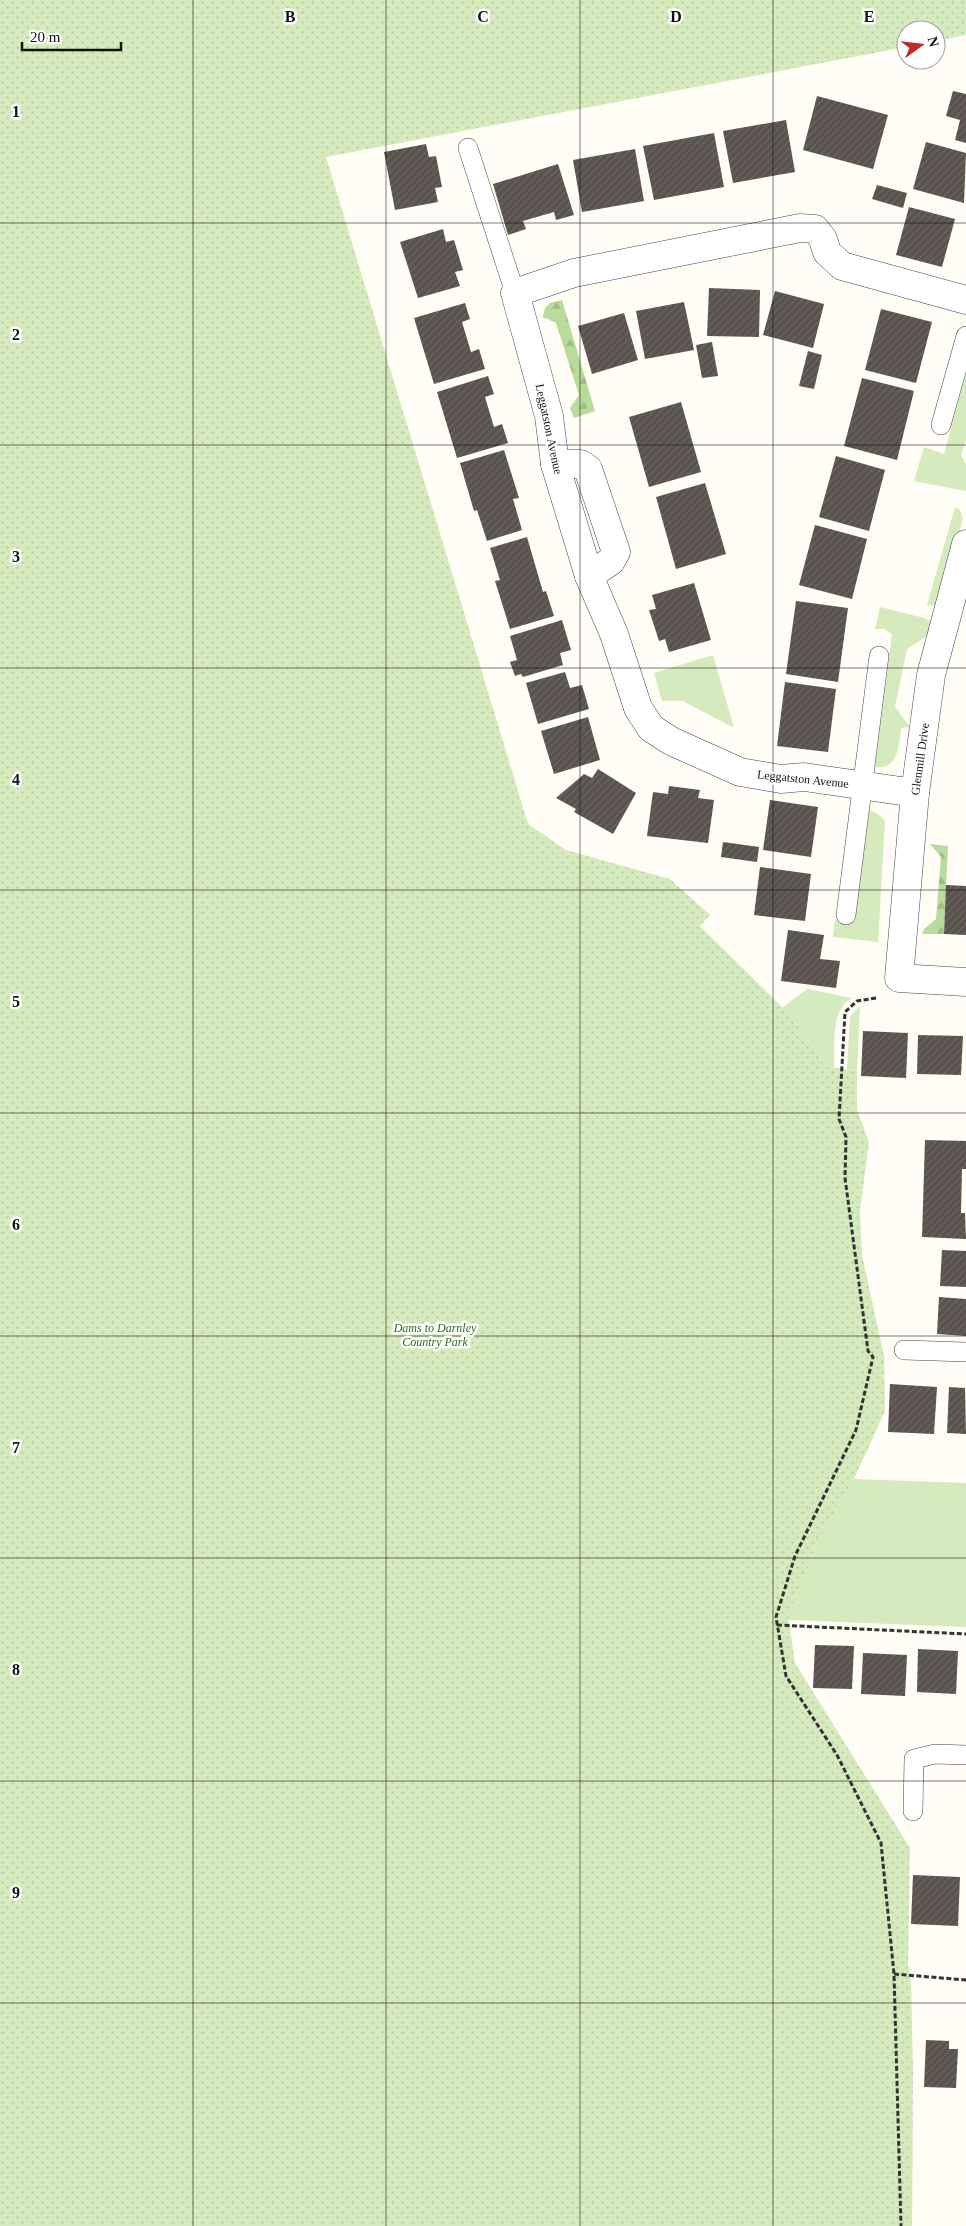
<svg xmlns="http://www.w3.org/2000/svg" width="966" height="2226" font-family="Georgia,serif">
  <style>
    .grass { fill: #d5ebbd }
    .forest { fill: url(#forest-firs) }
    .park { fill: url(#park-dots) }
    .building { fill: url(#building-hatch) }
    .lines { fill: none; stroke-linecap: round; stroke-linejoin: round }
    .lane-casing { stroke: #444; stroke-width: 20 }
    .street-casing { stroke: #444; stroke-width: 29 }
    .path { stroke: #333; stroke-width: 3; stroke-dasharray: 5 2.5; stroke-linecap: butt }
    .lane { stroke: #fff; stroke-width: 19 }
    .street { stroke: #fff; stroke-width: 28 }
    .grid { fill: none; stroke: #111; stroke-width: 1; stroke-opacity: 0.55 }
    .labels { text-anchor: middle; stroke-width: 5; stroke-linejoin: round; paint-order: stroke }
    .street-label { font-size: 12px; fill: #111; stroke: #fff }
    .park-label { font-size: 12px; font-style: italic; fill: #2f6b1f; stroke: #fff }
    .grid-label { font-size: 16px; text-anchor: middle; font-weight: bold; fill: #111; stroke: #fff; stroke-width: 5; stroke-linejoin: round; paint-order: stroke }
  </style>
  <defs>
    <pattern id="forest-firs" width="22" height="20" patternUnits="userSpaceOnUse" patternTransform="scale(1.25)"><rect width="22" height="20" fill="#b9dc9c"/><path d="M5 1l3.5 6h-7zM16 11l3.5 6h-7z" fill="#9ebc85"/></pattern>
    <pattern id="park-dots" width="8" height="8" patternUnits="userSpaceOnUse" patternTransform="scale(1.25)"><rect width="8" height="8" fill="#d5ebbd"/><path d="M2 2h.1M6 6h.1" fill="none" stroke="#b6c8a1" stroke-width="1.8" stroke-linecap="round"/></pattern>
    <pattern id="building-hatch" width="6" height="6" patternUnits="userSpaceOnUse" patternTransform="scale(1.25)"><rect width="6" height="6" fill="#5a524d"/><path d="M-1 1l2-2M0 6l6-6M5 7l2-2" fill="none" stroke="#6d6662"/></pattern>
  </defs>
  <rect width="100%" height="100%" fill="#fffdf5"/>
  <g class="grass">
    <path d="M966,373V440L961,456L966,464V491L914,481L924,447L944,454Z"/>
    <path d="M955,507L960,510L963,519L941,600L936,606L927,605Z"/>
    <path d="M880,607L924,618L930,621V634L907,649L895,707L910,727L901,728C899,745 899,770 875,767L892,634L884,629H875Z"/>
    <path d="M713,655L734,728L683,701H662L654,673Z"/>
    <path d="M869,810L878,814L885,821L878,942L833,937L835,919L847,924L852,921Z"/>
    <path d="M807,989L852,998C830,1010 835,1044 834,1067L825,1066L790,1015L782,1008Z"/>
    <path d="M860,1006L857,1071L847,1069L850,1016Z"/>
    <path d="M854,1479L966,1483V1627L789,1620L788,1615L821,1536Z"/>
  </g>
  <g class="forest">
    <path d="M562,300L595,411L574,418L570,408L579,395L556,323L543,317L545,308L550,303Z"/>
    <path d="M930,844L948,846L944,934H922L924,929L936,919L941,857Z"/>
  </g>
  <path class="park" d="M0,0H966V35L936,41V30H906V47L326,157L528,824L566,850L670,879L710,915L700,926L790,1015L825,1066L857,1071V1110L869,1142L860,1211L862,1255L884,1356L885,1411L854,1479L821,1536L788,1615L795,1663L910,1848L908,1965L911,1983L913,2071L912,2226H0Z"/>
  <g class="building">
    <path d="M953,91L966,94V143L955,140L960,120L946,116Z"/>
    <path d="M817,96L888,115L873,169L803,150Z"/>
    <path d="M786,120L795,172L733,183L723,131Z"/>
    <path d="M714,133L724,187L654,200L643,146Z"/>
    <path d="M926,142L966,153L964,203L913,189Z"/>
    <path d="M426,144L429,157L436,156L442,187L435,188L438,202L395,210L384,152Z"/>
    <path d="M635,149L644,201L582,212L573,160Z"/>
    <path d="M558,164L574,215L556,220L554,212L523,221L526,229L508,235L493,184Z"/>
    <path d="M877,185L907,193L903,208L872,199Z"/>
    <path d="M909,207L955,219L942,267L896,255Z"/>
    <path d="M443,229L446,242L454,240L463,270L455,272L460,286L418,298L400,242Z"/>
    <path d="M709,288L760,290L759,337L707,336Z"/>
    <path d="M775,291L824,304L813,348L763,335Z"/>
    <path d="M684,302L694,350L645,359L636,311Z"/>
    <path d="M465,303L470,319L462,322L471,352L479,349L485,369L434,384L414,318Z"/>
    <path d="M881,309L932,322L916,383L865,370Z"/>
    <path d="M624,313L638,360L592,374L578,326Z"/>
    <path d="M712,342L718,376L702,378L696,345Z"/>
    <path d="M808,351L822,355L814,389L799,386Z"/>
    <path d="M488,376L494,394L485,397L494,427L502,424L508,443L457,458L437,392Z"/>
    <path d="M862,378L914,391L897,460L844,446Z"/>
    <path d="M681,402L701,472L649,487L629,417Z"/>
    <path d="M504,450L519,498L513,499L522,530L487,541L477,510L474,511L460,463Z"/>
    <path d="M836,456L885,470L869,531L819,517Z"/>
    <path d="M705,483L726,554L676,569L656,497Z"/>
    <path d="M815,525L867,539L852,599L799,585Z"/>
    <path d="M527,537L543,592L546,591L554,616L510,629L495,581L500,580L490,548Z"/>
    <path d="M694,583L711,640L669,652L665,639L659,641L649,610L656,609L652,595Z"/>
    <path d="M796,601L848,608L838,682L786,674Z"/>
    <path d="M562,620L571,650L560,653L563,665L523,677L521,674L515,676L510,662L517,660L510,636Z"/>
    <path d="M565,672L570,688L582,685L589,709L538,724L526,683Z"/>
    <path d="M785,682L836,689L828,752L777,746Z"/>
    <path d="M588,717L600,760L554,774L541,731Z"/>
    <path d="M598,769L636,793L613,834L574,812L576,809L556,798L584,774L592,778Z"/>
    <path d="M669,786L700,790L698,798L714,800L708,843L647,836L653,792L668,794Z"/>
    <path d="M770,800L818,807L811,857L763,850Z"/>
    <path d="M723,842L759,847L757,862L721,857Z"/>
    <path d="M760,867L811,874L805,921L754,915Z"/>
    <path d="M946,885L966,886V935L944,934Z"/>
    <path d="M788,930L824,935L820,959L840,961L836,988L781,981Z"/>
    <path d="M863,1031L908,1033L906,1078L861,1076Z"/>
    <path d="M918,1035L963,1036L961,1075L917,1074Z"/>
    <path d="M925,1140L966,1141V1169H962L961,1213H965L966,1239L922,1237Z"/>
    <path d="M942,1250L966,1251V1287L940,1286Z"/>
    <path d="M939,1297L966,1299V1336L937,1334Z"/>
    <path d="M890,1384L937,1387L934,1434L888,1432Z"/>
    <path d="M949,1387L965,1388L966,1434L947,1433Z"/>
    <path d="M815,1645L854,1646L852,1689L813,1688Z"/>
    <path d="M918,1649L958,1651L956,1694L917,1692Z"/>
    <path d="M863,1653L907,1655L905,1696L861,1694Z"/>
    <path d="M913,1875L960,1877L958,1926L911,1924Z"/>
    <path d="M926,2040L949,2041V2049H958L956,2088L924,2087Z"/>
  </g>
  <g class="lines">
    <defs>
      <g id="lane">
        <path d="M468,148L515,293"/>
        <path d="M941,425L966,336"/>
        <path d="M846,915L879,656"/>
        <path d="M904,1350L966,1352"/>
        <path d="M913,1811L914,1759L935,1754L966,1755"/>
      </g>
      <g id="street">
        <path d="M555,464H581L588,469L616,552L611,561L589,576"/>
        <path d="M966,544L931,675L915,793L899,978L966,982"/>
        <path d="M915,793L804,777L781,779L740,772L671,741L651,728L638,708L614,634L589,576L555,464L549,416L515,293L574,273L800,228L815,229L823,239L827,252L842,266L966,300"/>
      </g>
    </defs>
    <use href="#lane" class="lane-casing"/>
    <use href="#street" class="street-casing"/>
    <g class="path">
      <path d="M876,998L857,1001L845,1012L839,1119L846,1137L845,1178L868,1351L873,1357L856,1430L795,1556L776,1617L786,1676L837,1755L881,1843L894,1974L901,2226"/>
      <path d="M777,1625L966,1634"/>
      <path d="M894,1974L966,1980"/>
    </g>
    <use href="#lane" class="lane"/>
    <use href="#street" class="street"/>
  </g>
  <path class="grid" d="M193,0V2226M386,0V2226M580,0V2226M773,0V2226M0,223H966M0,445H966M0,668H966M0,890H966M0,1113H966M0,1336H966M0,1558H966M0,1781H966M0,2003H966"/>
  <g class="labels">
    <g class="street-label">
      <text transform="translate(549 429) rotate(78)" y="4">Leggatston Avenue</text>
      <text transform="translate(920 759) rotate(-82)" y="4">Glenmill Drive</text>
      <text transform="translate(803 779) rotate(6)" y="4">Leggatston Avenue</text>
    </g>
    <g class="park-label">
      <text x="435" y="1332">Dams to Darnley<tspan x="435" dy="14">Country Park</tspan></text>
    </g>
  </g>
  <g class="grid-label">
    <text x="290" y="22">B</text>
    <text x="483" y="22">C</text>
    <text x="676" y="22">D</text>
    <text x="869" y="22">E</text>
    <text x="16" y="117">1</text>
    <text x="16" y="340">2</text>
    <text x="16" y="562">3</text>
    <text x="16" y="785">4</text>
    <text x="16" y="1007">5</text>
    <text x="16" y="1230">6</text>
    <text x="16" y="1453">7</text>
    <text x="16" y="1675">8</text>
    <text x="16" y="1898">9</text>
  </g>
  <g transform="translate(921 45) rotate(75)"><circle r="24" fill="#ffffff" stroke="#a0a0a0"/>
  <path d="M0-4L9 19L0 12L-9 19Z" fill="#c4262e"/>
  <text y="-8" font-size="14" font-weight="bold" text-anchor="middle" fill="#111111">N</text>
  </g>
  <path d="M22 42v8h99v-8" fill="none" stroke="#111111" stroke-width="2.5"/>
  <text x="30" y="42" font-size="15" fill="#111111" stroke="#ffffff" stroke-width="4" paint-order="stroke">20 m</text>
</svg>
